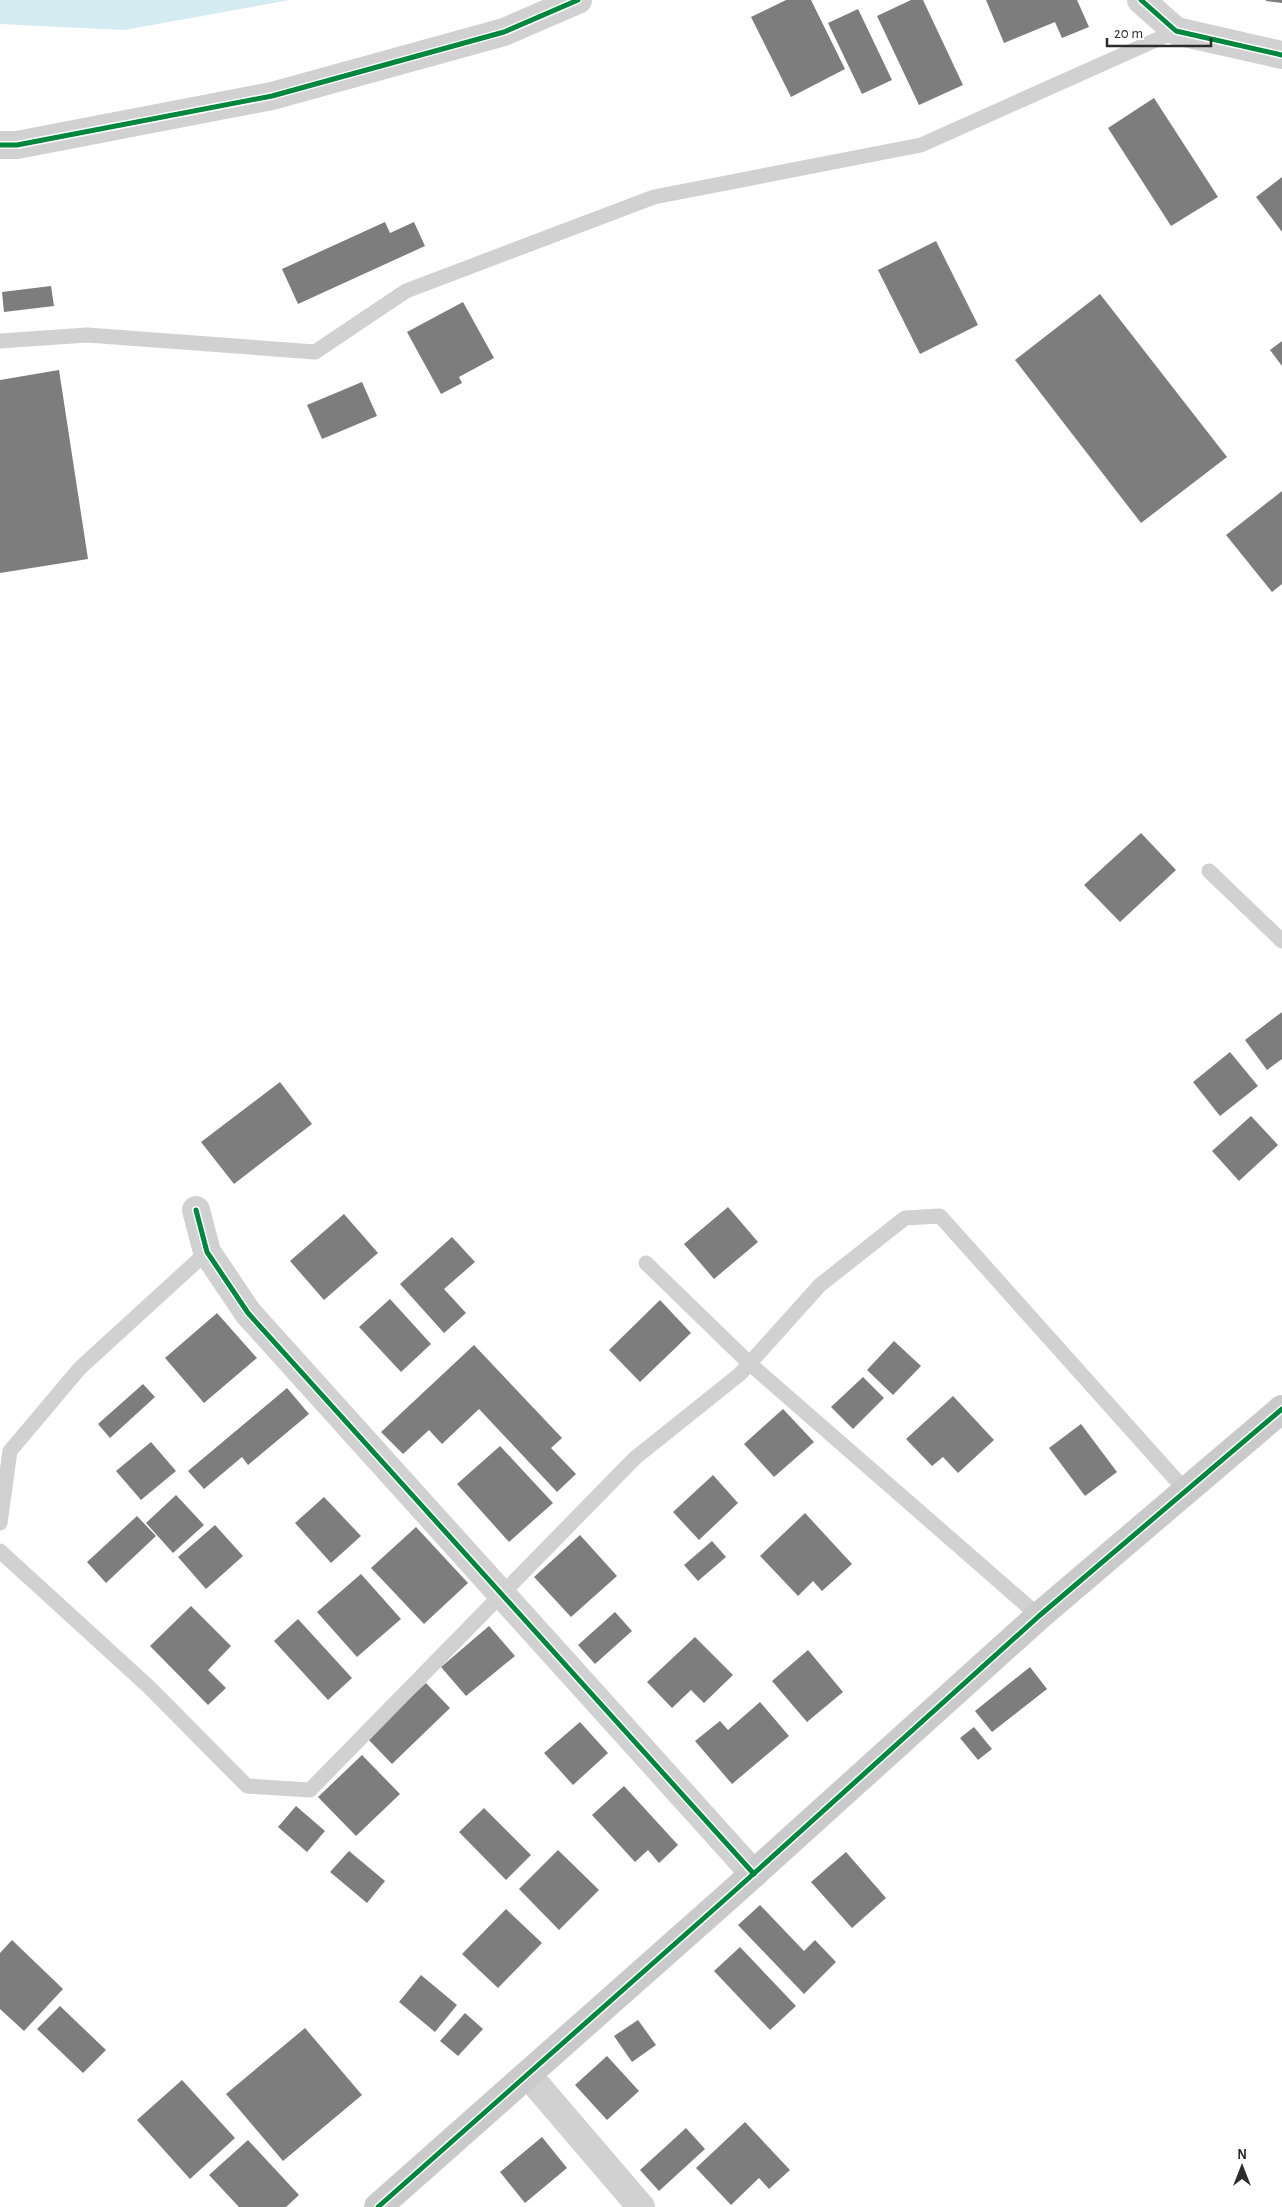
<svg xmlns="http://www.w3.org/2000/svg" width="1282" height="2207" font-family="'Alegreya Sans',sans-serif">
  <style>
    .water { fill: #d4ebf2 }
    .building { fill: #7d7d7d }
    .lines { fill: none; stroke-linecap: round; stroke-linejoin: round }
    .lane { stroke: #d1d1d1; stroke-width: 15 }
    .street { stroke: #d1d1d1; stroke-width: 28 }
    .secondary { stroke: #cacaca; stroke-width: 28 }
    .cycleway-casing { stroke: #fff; stroke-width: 8 }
    .cycleway { stroke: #00873e; stroke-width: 5 }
  </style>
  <rect width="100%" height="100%" fill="#fff"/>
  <path class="water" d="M0,0H290L124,30L0,24Z"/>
  <g class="building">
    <path d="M786,0H811L845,69L791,97L751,17Z"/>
    <path d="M911,0H923L963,85L919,105L877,16Z"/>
    <path d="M986,0H1077L1089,27L1062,38L1055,22L1004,43Z"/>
    <path d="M1266,0H1282V3L1266,1Z"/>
    <path d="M858,9L892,80L862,94L828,23Z"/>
    <path d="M1154,98L1218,197L1171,226L1108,128Z"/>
    <path d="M1282,177V232L1256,197Z"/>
    <path d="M385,222L390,233L414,222L425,246L298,304L282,269Z"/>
    <path d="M936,241L978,325L920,354L878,270Z"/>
    <path d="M51,286L54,306L4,312L2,292Z"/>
    <path d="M1100,294L1227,457L1141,523L1015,360Z"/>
    <path d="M463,302L494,358L459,377L462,383L441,394L407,332Z"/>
    <path d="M1282,341V366L1270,350Z"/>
    <path d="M59,370L88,559L0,573V380Z"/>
    <path d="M362,382L377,416L322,439L307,405Z"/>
    <path d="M1282,491V584L1272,592L1226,535Z"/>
    <path d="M1141,833L1176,870L1120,922L1084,885Z"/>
    <path d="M1282,1012V1059L1267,1070L1245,1040Z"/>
    <path d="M1230,1052L1258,1086L1220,1116L1193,1082Z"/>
    <path d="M280,1082L312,1124L234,1184L201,1142Z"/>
    <path d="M1251,1116L1278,1145L1239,1181L1212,1151Z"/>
    <path d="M728,1207L758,1242L714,1279L684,1244Z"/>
    <path d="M344,1214L378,1253L324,1300L290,1261Z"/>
    <path d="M452,1237L475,1262L444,1289L466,1313L444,1333L400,1284Z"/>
    <path d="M390,1299L431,1344L401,1372L359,1327Z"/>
    <path d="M660,1300L691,1333L640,1382L609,1350Z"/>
    <path d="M217,1313L257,1358L204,1403L165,1358Z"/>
    <path d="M894,1341L921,1366L893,1395L867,1370Z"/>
    <path d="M474,1345L562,1438L551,1448L576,1474L557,1492L479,1409L442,1444L429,1430L403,1454L381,1432Z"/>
    <path d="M863,1377L884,1398L853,1429L831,1407Z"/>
    <path d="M143,1384L155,1397L110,1438L98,1424Z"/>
    <path d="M287,1388L309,1414L248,1465L242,1457L204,1489L188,1471Z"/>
    <path d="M953,1396L994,1440L958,1473L943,1457L932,1466L906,1439Z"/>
    <path d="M783,1409L814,1442L774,1477L744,1444Z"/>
    <path d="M1081,1424L1117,1472L1085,1496L1049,1448Z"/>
    <path d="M151,1442L176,1471L141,1500L116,1471Z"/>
    <path d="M500,1446L553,1503L509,1542L457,1484Z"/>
    <path d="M713,1475L738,1503L699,1540L673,1512Z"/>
    <path d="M176,1495L204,1525L173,1553L146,1523Z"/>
    <path d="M324,1497L361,1536L331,1563L295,1523Z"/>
    <path d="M805,1513L852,1564L822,1591L813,1581L798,1596L760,1556Z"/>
    <path d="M137,1516L156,1536L106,1583L87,1562Z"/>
    <path d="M215,1525L243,1556L206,1589L178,1557Z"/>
    <path d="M416,1527L468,1583L424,1624L371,1568Z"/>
    <path d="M580,1535L617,1576L571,1617L534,1577Z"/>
    <path d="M712,1541L726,1557L698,1581L684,1565Z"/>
    <path d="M361,1574L401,1619L357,1657L317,1612Z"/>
    <path d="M191,1606L231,1646L208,1670L226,1688L208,1705L150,1646Z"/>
    <path d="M615,1612L632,1631L595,1664L578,1645Z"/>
    <path d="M298,1619L352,1678L328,1700L274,1641Z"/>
    <path d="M489,1626L515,1656L466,1696L441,1667Z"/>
    <path d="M695,1637L733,1675L704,1703L691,1690L672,1708L647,1682Z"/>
    <path d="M808,1650L843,1692L807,1722L772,1681Z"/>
    <path d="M1030,1667L1047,1689L992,1732L975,1711Z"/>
    <path d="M426,1683L450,1708L392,1764L367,1738Z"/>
    <path d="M760,1702L789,1736L732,1784L695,1741L720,1721L728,1730Z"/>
    <path d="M580,1722L608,1753L573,1785L544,1753Z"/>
    <path d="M974,1727L992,1749L978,1760L960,1738Z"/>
    <path d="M362,1755L400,1794L356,1836L318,1797Z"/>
    <path d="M624,1786L678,1845L659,1863L648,1850L635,1862L592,1815Z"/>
    <path d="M296,1806L325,1831L307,1852L278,1827Z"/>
    <path d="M484,1808L531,1855L506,1880L459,1832Z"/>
    <path d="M558,1850L599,1890L559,1930L519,1889Z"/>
    <path d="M349,1851L385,1881L367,1903L330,1872Z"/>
    <path d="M846,1852L886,1898L852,1928L811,1882Z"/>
    <path d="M760,1905L804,1951L815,1940L836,1962L804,1994L738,1925Z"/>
    <path d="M506,1909L542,1943L498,1988L462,1954Z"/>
    <path d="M12,1940L63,1989L24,2031L0,2009V1953Z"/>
    <path d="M740,1947L796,2006L770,2030L714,1971Z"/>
    <path d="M421,1975L457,2005L435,2032L399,2002Z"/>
    <path d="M60,2006L106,2050L83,2073L37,2029Z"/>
    <path d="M465,2013L483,2029L458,2056L440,2041Z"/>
    <path d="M638,2020L656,2045L632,2062L614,2036Z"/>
    <path d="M305,2028L362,2095L283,2161L226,2094Z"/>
    <path d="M607,2056L639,2091L607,2120L575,2085Z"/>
    <path d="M182,2080L235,2138L190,2179L137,2120Z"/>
    <path d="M745,2122L790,2170L769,2189L759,2178L731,2205L696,2168Z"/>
    <path d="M686,2128L705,2149L659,2191L640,2170Z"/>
    <path d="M542,2137L567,2168L525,2203L500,2172Z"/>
    <path d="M248,2140L299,2195L286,2207H239L209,2175Z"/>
  </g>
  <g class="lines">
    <g class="lane">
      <path d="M0,341L87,335L315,352L406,291L654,197L921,145L1176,31"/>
      <path d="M1209,871L1282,941"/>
      <path d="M646,1263L749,1363L1039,1616"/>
      <path d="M0,1523L10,1451L80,1368L207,1252"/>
      <path d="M0,1551L149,1687L247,1786L310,1790L635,1458L740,1374L820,1285L905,1218L940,1216L1186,1491"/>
    </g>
    <g class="street">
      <path d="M1141,0L1176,31L1282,55"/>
      <path d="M0,145H17L272,96L504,32L578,0"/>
      <path d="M196,1210L207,1252L248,1313L754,1874"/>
      <path d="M528,2075L641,2207"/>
    </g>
    <path class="secondary" d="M378,2207L730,1895L1039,1616L1282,1409"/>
    <defs>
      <g id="cycleway">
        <path d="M1141,0L1176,31L1282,55"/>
        <path d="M0,145H17L272,96L504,32L578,0"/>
        <path d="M196,1210L207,1252L248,1313L754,1874"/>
        <path d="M378,2207L730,1895L1039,1616L1282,1409"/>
      </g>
    </defs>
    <use href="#cycleway" class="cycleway-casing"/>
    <use href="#cycleway" class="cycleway"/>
  </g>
  <g transform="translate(1242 2167)" stroke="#ffffff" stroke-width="4" paint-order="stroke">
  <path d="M0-4L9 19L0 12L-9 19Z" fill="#2c2c2c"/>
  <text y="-8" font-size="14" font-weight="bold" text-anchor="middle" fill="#2c2c2c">N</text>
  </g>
  <path d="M1107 38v8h104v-8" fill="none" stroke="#2c2c2c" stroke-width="2.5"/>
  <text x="1114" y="38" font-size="15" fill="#2c2c2c" stroke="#ffffff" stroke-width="4" paint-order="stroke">20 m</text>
</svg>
